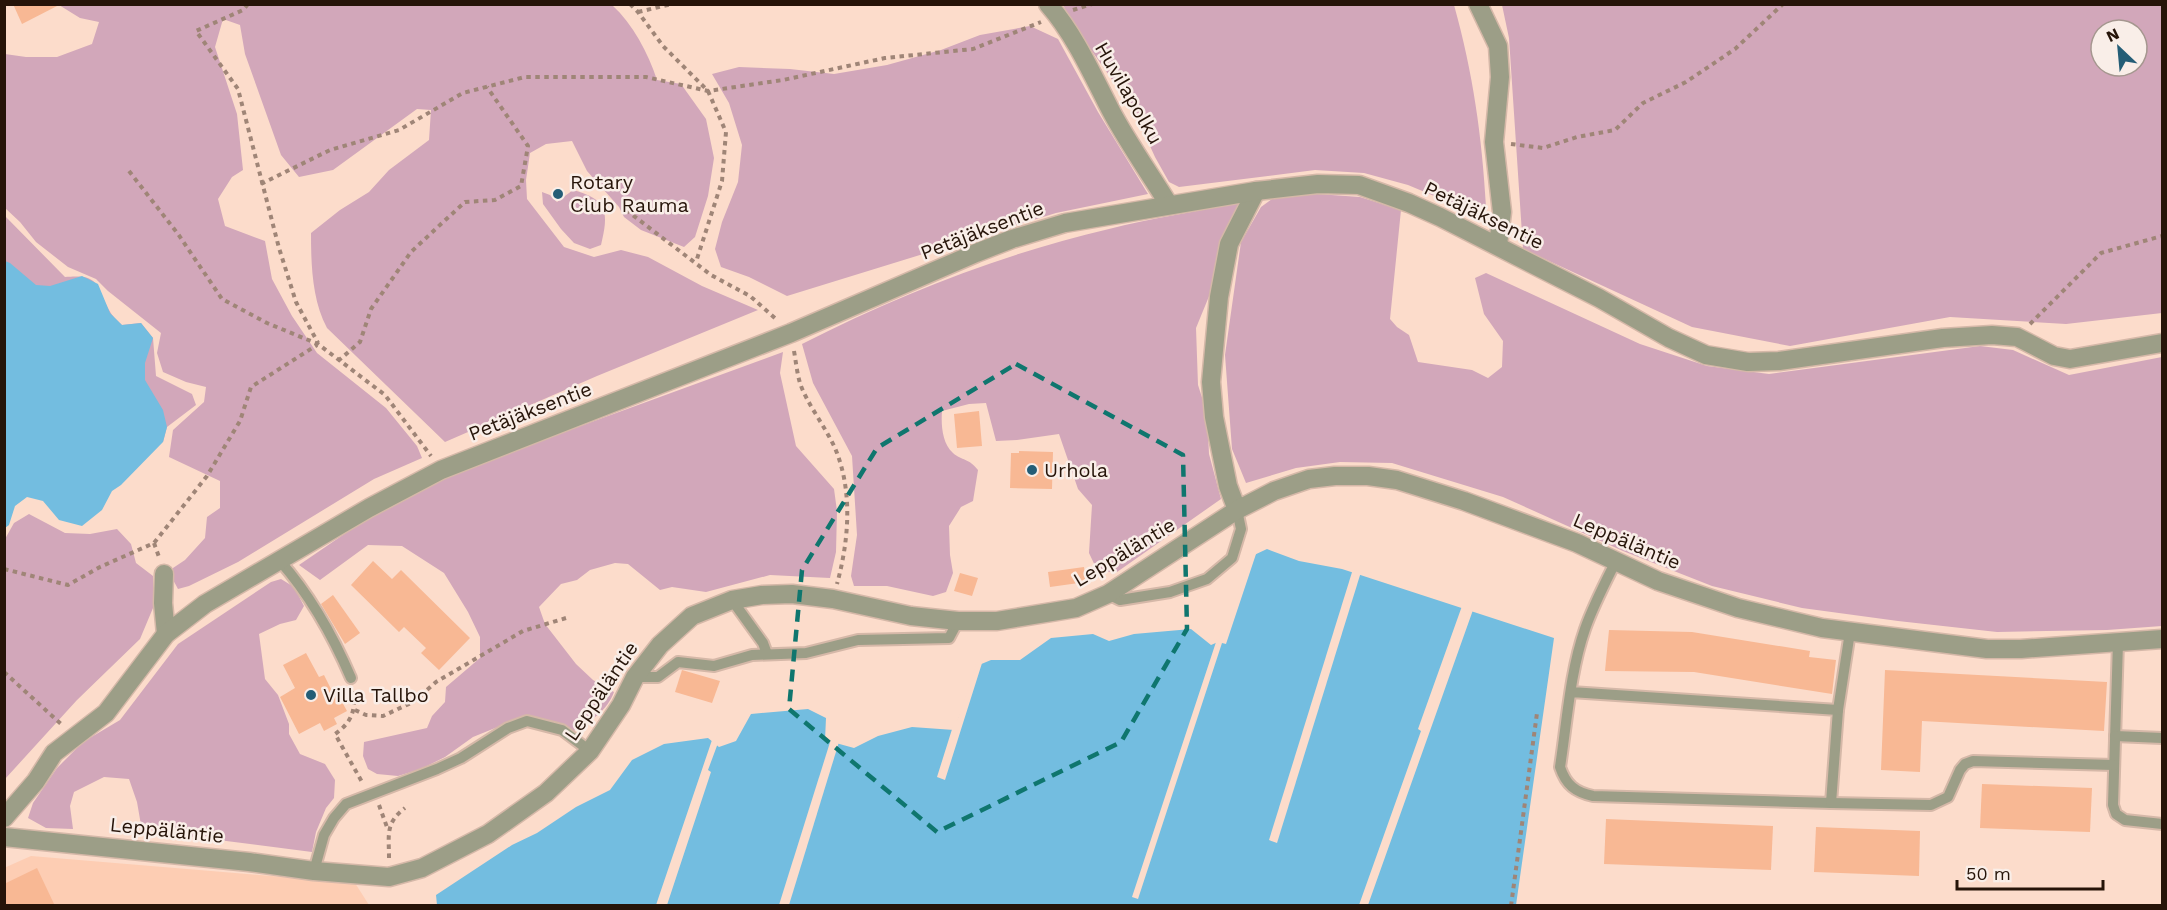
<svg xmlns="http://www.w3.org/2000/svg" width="2167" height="910" font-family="'Work Sans',sans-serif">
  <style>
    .built { fill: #fdcdb3 }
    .green { fill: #d2a7ba; fill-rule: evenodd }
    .water { fill: #73bde0 }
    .pier { fill: #fcdccb }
    .building { fill: #f8b894 }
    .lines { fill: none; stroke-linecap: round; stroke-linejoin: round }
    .lane-casing { stroke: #d5b8a8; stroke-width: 14 }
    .street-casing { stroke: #d5b8a8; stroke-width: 21 }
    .path { stroke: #9f8577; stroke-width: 4; stroke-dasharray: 4.5 4.5; stroke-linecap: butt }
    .lane { stroke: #9c9e87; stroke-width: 10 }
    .street { stroke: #9c9e87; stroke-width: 18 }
    .marked { fill: none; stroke: #0f766e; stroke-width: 4.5; stroke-dasharray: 12 8; stroke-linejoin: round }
    .poi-dot { fill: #245d76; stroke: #f9eee8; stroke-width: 2 }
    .labels { text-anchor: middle; stroke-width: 5; stroke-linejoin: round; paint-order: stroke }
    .street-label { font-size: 20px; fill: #261409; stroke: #f9eee8 }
    .poi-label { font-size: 20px; fill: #261409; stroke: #f9eee8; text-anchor: start }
  </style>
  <rect width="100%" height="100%" fill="#fcdccb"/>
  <path class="built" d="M31,856L355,883L369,905H5L4,868Z"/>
  <g class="green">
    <path d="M59,5H612C633,24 648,53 657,80L681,84L706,119L714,158L708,196L695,237L684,247L641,230L624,217L619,207L587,171L572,141L546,144L530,153L526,180L527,199L564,247L594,257L621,250L648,257L702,286L758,310L597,376L445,442L327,328C312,300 311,264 311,233L340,210L369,192L389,170L429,140L431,110L417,109L333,170L299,177L281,155L245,54L240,25L223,19L215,47L237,114L243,170L232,177L218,199L225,226L265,241L272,279L292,316L317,353L386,408L417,446L422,458L374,479L238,562L189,586L178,589L171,576L173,568L185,560L205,538L207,517L220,508V481L169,457L173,430L204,402L206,387L186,382L163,372L157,353L161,333L108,291L96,279L68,267L36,242L20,222L5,208V54L26,57H57L92,44L99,22L80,18Z"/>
    <path d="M1063,5H1454C1473,73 1482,136 1486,207L1463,208L1408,185L1364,173L1315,170L1179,187L1169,182L1155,157L1134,111L1075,27Z"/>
    <path d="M1502,5H2162V313L2066,324L1950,317L1790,346L1692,327L1523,249L1509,38ZM2101,30H2137V66H2101Z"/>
    <path d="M1030,26L1058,39L1098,112L1148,194L1056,213L787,296L749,277L721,267L715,249L722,222L738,182L742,145L729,103L712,74L739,67L790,69L834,74L887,65L941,50L980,35Z"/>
    <path d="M573,190C608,199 609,213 601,245L590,249L574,243L561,229L543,204L542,192L550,195L557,202Z"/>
    <path d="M1317,194L1360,197L1401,210L1390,319L1397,327L1409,335L1418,362L1472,370L1488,378L1502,367L1503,341L1484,314L1475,278L1486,273L1640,344L1707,366L1769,374L1980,346L2013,350L2069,375L2162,357V626L2107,630L1997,632L1898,621L1802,608L1712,586L1623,551L1503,497L1392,463L1340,462L1296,468L1246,483L1232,449L1225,355L1241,242L1261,207L1272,199Z"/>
    <path d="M1239,203L1227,226L1217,260L1212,289L1196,328L1198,385L1207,413L1209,454L1221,499L1117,572H1098L1089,553L1092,505L1078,489L1059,434L1017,440L996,441L986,403L969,404L942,411C941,425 942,443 953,453C962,461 969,458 978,470L973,501L961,507L949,526L950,555L953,573L946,592L933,596L887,586H854L851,576L857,535L852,456L813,383L802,344C900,294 1002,254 1109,229C1152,218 1195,212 1239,203Z"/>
    <path d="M4,215L65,277C100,274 95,284 109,310C112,316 117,320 122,325L141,323L153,338L156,376L192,394L196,405L167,427L163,442L5,291Z"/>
    <path d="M783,352L780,373L796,446L834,489L837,511L836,552L830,578L770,575L706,592L672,587L660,590L628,564L615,563L590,570L577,580L561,584L539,607L545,624L576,664L593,680L614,692C607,711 591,721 574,731L520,718L473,737L445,757L421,769L398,776L377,774L368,769L363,756L364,742L427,728L432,716L445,702L446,687L480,658V637L468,612L444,573L402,546L368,545L320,580L299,565L378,511L460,470Z"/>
    <path d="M29,514L65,533L90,534L117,529L131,544L136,563L153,576V608L140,639L77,700L5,779V539L14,523Z"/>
    <path d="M281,579L294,587L304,606L296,620L280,624L259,634L265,679L278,695L289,724V734L300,754L325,764L335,780L334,798L326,808L316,832L312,852L155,832L141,825L137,802L129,779L104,777L74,792L70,806L73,829L46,828L28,818L33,803L57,768L83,742L120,720L178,644L271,582Z"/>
  </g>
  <g class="water">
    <path d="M5,261L10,263L36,285L50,286L82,276L98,284L110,313L122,325L141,323L153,338L145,363V380L163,410L167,427L163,442L121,485L112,491L102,510L82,526L59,520L43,501L27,497L15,506L9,525L5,528Z"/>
    <path d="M1267,549L1299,561L1342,569L1554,638L1516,905H437L436,895L512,845L537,833L576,807L610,790L632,760L664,744L708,738L719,747L736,741L751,714L808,709L826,718L825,740L854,748L878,736L912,727L954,730L979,665L991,660H1020L1051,638L1093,634L1109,641L1134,634L1191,629L1211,645L1225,639L1252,556Z"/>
  </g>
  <g class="pier">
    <path d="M1257,551L1226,644L1222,643L1138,899L1132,897L1217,639L1223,637L1249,555Z"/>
    <path d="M1353,569L1361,572L1277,843L1269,840Z"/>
    <path d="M1462,606L1473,610L1368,905H1359L1421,731L1418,729Z"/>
    <path d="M983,660L945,780L937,777L953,726L958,718L976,664Z"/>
    <path d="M831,739L839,742L789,905H779Z"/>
    <path d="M712,740L718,743L708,770L711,772L667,905H656Z"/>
  </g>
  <g class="building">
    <path d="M13,4H61L22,24Z"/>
    <path d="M979,411L982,446L957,448L954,414Z"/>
    <path d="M1019,451L1053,452L1052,489L1010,488L1011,453H1019Z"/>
    <path d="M373,561L392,579L401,570L470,638L439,670L421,653L426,648L404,627L399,632L351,585Z"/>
    <path d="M1084,567L1086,582L1050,587L1048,572Z"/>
    <path d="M960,573L978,578L972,596L954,591Z"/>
    <path d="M333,595L360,633L345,644L321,604Z"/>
    <path d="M1609,630L1692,632L1810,651L1809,657L1836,660L1832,694L1694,672L1605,671Z"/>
    <path d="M306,653L319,677L324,675L333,693L336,691L347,711L334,718L337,724L324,731L320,723L299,734L280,697L295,688L283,665Z"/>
    <path d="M682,670L720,681L712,703L675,692Z"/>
    <path d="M1885,670L2107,682L2104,731L1922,721L1920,772L1881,770Z"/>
    <path d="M1982,784L2092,788L2090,832L1980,828Z"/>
    <path d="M1606,819L1773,826L1771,870L1604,864Z"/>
    <path d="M1816,827L1920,831L1919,876L1814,872Z"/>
    <path d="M37,868L55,906H4V884Z"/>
  </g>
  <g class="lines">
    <defs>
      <g id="lane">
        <path d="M280,561C310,595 333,636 351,678"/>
        <path d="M1108,594L1120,600L1170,592L1207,579L1232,558L1241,529L1237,510"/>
        <path d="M732,600L763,643L767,654"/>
        <path d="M2118,642L2113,805L2116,814L2125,820L2162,824"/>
        <path d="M635,677H658L678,662L714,666L752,655L806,653L858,640L949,638L958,621"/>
        <path d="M1571,692L1838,710L1831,803L1593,796C1575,792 1566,785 1560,767C1567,722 1570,672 1585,629C1593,606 1605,583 1616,561"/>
        <path d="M1838,710L1850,632"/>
        <path d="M2115,736L2162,738"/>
        <path d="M1831,803L1931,805L1948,797L1960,770L1965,764L1973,761L2114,765"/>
        <path d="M314,871L324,835L334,818L346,804L437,769L461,758L508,728L527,721L562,730L590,751"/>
      </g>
      <g id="street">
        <path d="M1048,4C1075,35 1092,74 1111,111C1128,143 1150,174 1169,205"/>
        <path d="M1478,4L1498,46L1500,77L1494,142L1502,212L1498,245"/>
        <path d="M1237,510L1228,486L1214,417L1211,382L1219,297L1229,244L1256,191"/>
        <path d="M164,574L163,603L166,634"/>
        <path d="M4,818L36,781L54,753L106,713L166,634L205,604L369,508L441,470L791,333L976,253L1012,239L1065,223L1256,191L1318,184L1359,185L1409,203L1440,217L1599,298L1669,338L1706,355L1748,362L1779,361L1943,338L1992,335L2017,337L2054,356L2070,359L2162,343"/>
        <path d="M4,837L249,862L314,871L389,877L422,868L488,834L546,793L590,751L621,705L635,677L660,645L692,616L732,600L762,595L792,594L833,599L911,616L958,621H997L1076,608L1108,594L1237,510L1274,491L1309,479L1335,476H1368L1397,480L1464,501L1577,543L1658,581L1738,608L1822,628L1987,649H2021L2162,639"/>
      </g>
    </defs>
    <use href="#lane" class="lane-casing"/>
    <use href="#street" class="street-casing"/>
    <g class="path">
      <path d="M248,4L243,10L196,31L238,89L279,248L296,302L318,343"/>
      <path d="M630,4L638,12L663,46L708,91L726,132L722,181L696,262"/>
      <path d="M1073,10L1092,4"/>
      <path d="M638,12L672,4"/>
      <path d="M1511,144L1543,148L1577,137L1615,130L1643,103L1686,82L1735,49L1783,4"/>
      <path d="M129,171L178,234L222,299L267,323L318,344L385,395L431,456"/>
      <path d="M261,184L330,150L399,130L463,93L525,77H646L708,91L783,80L885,58L973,49L1041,22"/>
      <path d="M626,210L711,275L750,296L777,320"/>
      <path d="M2030,324L2101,253L2162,236"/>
      <path d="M794,351C796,362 797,373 800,383C806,402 826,428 835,448C853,491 849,540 837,584"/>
      <path d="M338,361L360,342L371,309L411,252L441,224L465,202L495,200L521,186L528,146L487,87"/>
      <path d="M154,543L159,557"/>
      <path d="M4,569L68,585L100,567L154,543L207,476L240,421L251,387L317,345"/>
      <path d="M4,672L61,724"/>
      <path d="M354,691C355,712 352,722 335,734L362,782"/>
      <path d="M355,710L366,715L383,716L413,702L436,682L523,631L566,618"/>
      <path d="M379,805L388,830"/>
      <path d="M389,858C389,835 385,823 405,808"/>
      <path d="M1511,906L1537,713"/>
    </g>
    <use href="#lane" class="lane"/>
    <use href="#street" class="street"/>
  </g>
  <path class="marked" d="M1016,364L1183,455L1187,629L1121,742L937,832L789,709L802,570L877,448Z"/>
  <g class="poi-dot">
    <circle cx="558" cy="194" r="6"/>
    <circle cx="1032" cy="470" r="6"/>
    <circle cx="311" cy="695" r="6"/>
  </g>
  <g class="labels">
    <g class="street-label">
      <text transform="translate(1129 93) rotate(60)" y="7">Huvilapolku</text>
      <text transform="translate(1484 215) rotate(26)" y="7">Petäjäksentie</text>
      <text transform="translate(982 230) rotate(-21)" y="7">Petäjäksentie</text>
      <text transform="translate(530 411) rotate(-21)" y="7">Petäjäksentie</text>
      <text transform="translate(1627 541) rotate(23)" y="7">Leppäläntie</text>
      <text transform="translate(1124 552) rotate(-31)" y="7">Leppäläntie</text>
      <text transform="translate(601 691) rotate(-56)" y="7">Leppäläntie</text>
      <text transform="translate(167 830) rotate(6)" y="7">Leppäläntie</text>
    </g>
    <g class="poi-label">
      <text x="570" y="189">Rotary<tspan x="570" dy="23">Club Rauma</tspan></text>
      <text x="1044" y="477">Urhola</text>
      <text x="323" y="702">Villa Tallbo</text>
    </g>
  </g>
  <rect width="2167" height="910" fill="none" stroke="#261409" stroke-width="12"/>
  <g transform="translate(2119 48) rotate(334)"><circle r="28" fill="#f9eee8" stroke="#a5978f" stroke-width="1.5"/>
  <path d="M0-4.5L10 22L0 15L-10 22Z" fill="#245d76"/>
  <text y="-9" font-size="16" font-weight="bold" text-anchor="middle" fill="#261409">N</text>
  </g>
  <path d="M1957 880v9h146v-9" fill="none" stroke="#261409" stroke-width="3"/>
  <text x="1966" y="880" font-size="18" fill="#261409" stroke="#f9eee8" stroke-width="4.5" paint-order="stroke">50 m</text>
</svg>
